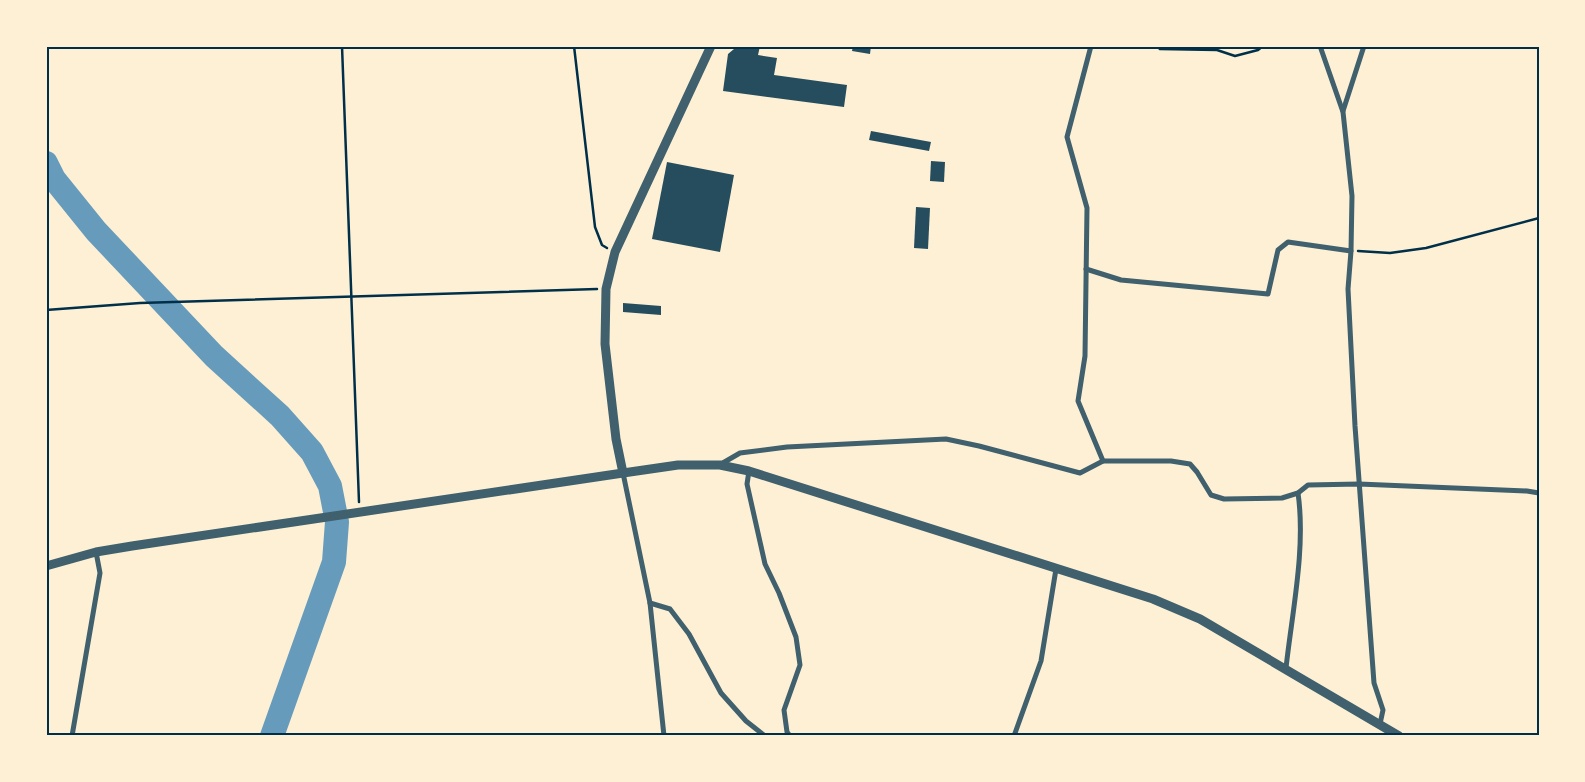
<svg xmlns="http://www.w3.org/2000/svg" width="1585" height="782" font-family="'Space Grotesk',sans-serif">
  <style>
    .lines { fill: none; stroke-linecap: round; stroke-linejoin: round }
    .river { stroke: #669bbc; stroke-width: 24 }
    .building { fill: #264d5e }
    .path { stroke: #003049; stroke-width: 2.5 }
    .minor { stroke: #3f606c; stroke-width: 5 }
    .tertiary { stroke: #3f606c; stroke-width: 9 }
    .neatline { fill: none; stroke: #003049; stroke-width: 2 }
  </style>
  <rect width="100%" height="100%" fill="#fdf0d5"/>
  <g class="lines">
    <path class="river" d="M46,163L54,179L96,231L214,356L280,416L312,452L330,486L337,522L334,562L272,736"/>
  </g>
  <g class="building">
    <path d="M735,46H760L758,55L777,58L774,75L847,85L844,107L723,91L728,54L734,49Z"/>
    <path d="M853,46H871L870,54L852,51Z"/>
    <path d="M871,131L931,142L929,151L869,140Z"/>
    <path d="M931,161L945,162L944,182L930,181Z"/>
    <path d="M667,162L734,175L720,252L652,239Z"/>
    <path d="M916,207L930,208L928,249L914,248Z"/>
    <path d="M623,303L661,306V315L623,312Z"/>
  </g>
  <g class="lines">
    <g class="path">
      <path d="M342,46L359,502"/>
      <path d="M574,46L595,227L602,245L607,248"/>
      <path d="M1157,46L1160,49L1217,50L1235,56L1258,50L1263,46"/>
      <path d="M1358,251L1390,253L1426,248L1539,218"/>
      <path d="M46,310L140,303L597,289"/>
    </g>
    <g class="minor">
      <path d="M1091,46L1067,137L1087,208L1085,356L1078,401L1103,461"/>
      <path d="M1320,46L1343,112L1352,196L1351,251L1348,289L1355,426L1374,683L1383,710L1380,724"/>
      <path d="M1343,111L1364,46"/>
      <path d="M1086,269L1121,280L1268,294L1278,250L1288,242L1351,251"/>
      <path d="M721,464L740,453L787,447L946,439L979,446L1080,473L1103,461H1171L1190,464L1197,472L1211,495L1224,499L1282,498L1298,493L1308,485L1359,484L1527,491L1539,493"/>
      <path d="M749,471L747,484L765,564L779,593L796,637L800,665L784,710L787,732L790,736"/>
      <path d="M623,473L650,603L664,736"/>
      <path d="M650,603L670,609L689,634L721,693L746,721L765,736"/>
      <path d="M1286,668C1292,613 1306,548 1298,493"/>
      <path d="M72,736L100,573L96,552"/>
      <path d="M1014,736L1041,661L1056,569"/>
    </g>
    <g class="tertiary">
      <path d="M623,473L616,439L605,344L606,289L615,252L711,46"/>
      <path d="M46,566L96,552L132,546L623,473L678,465H720L749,471L1153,599L1200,619L1399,736"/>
    </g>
  </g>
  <rect width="1585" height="782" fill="none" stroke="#fdf0d5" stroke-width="95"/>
  <rect x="48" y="48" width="1490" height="686" class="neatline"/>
</svg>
